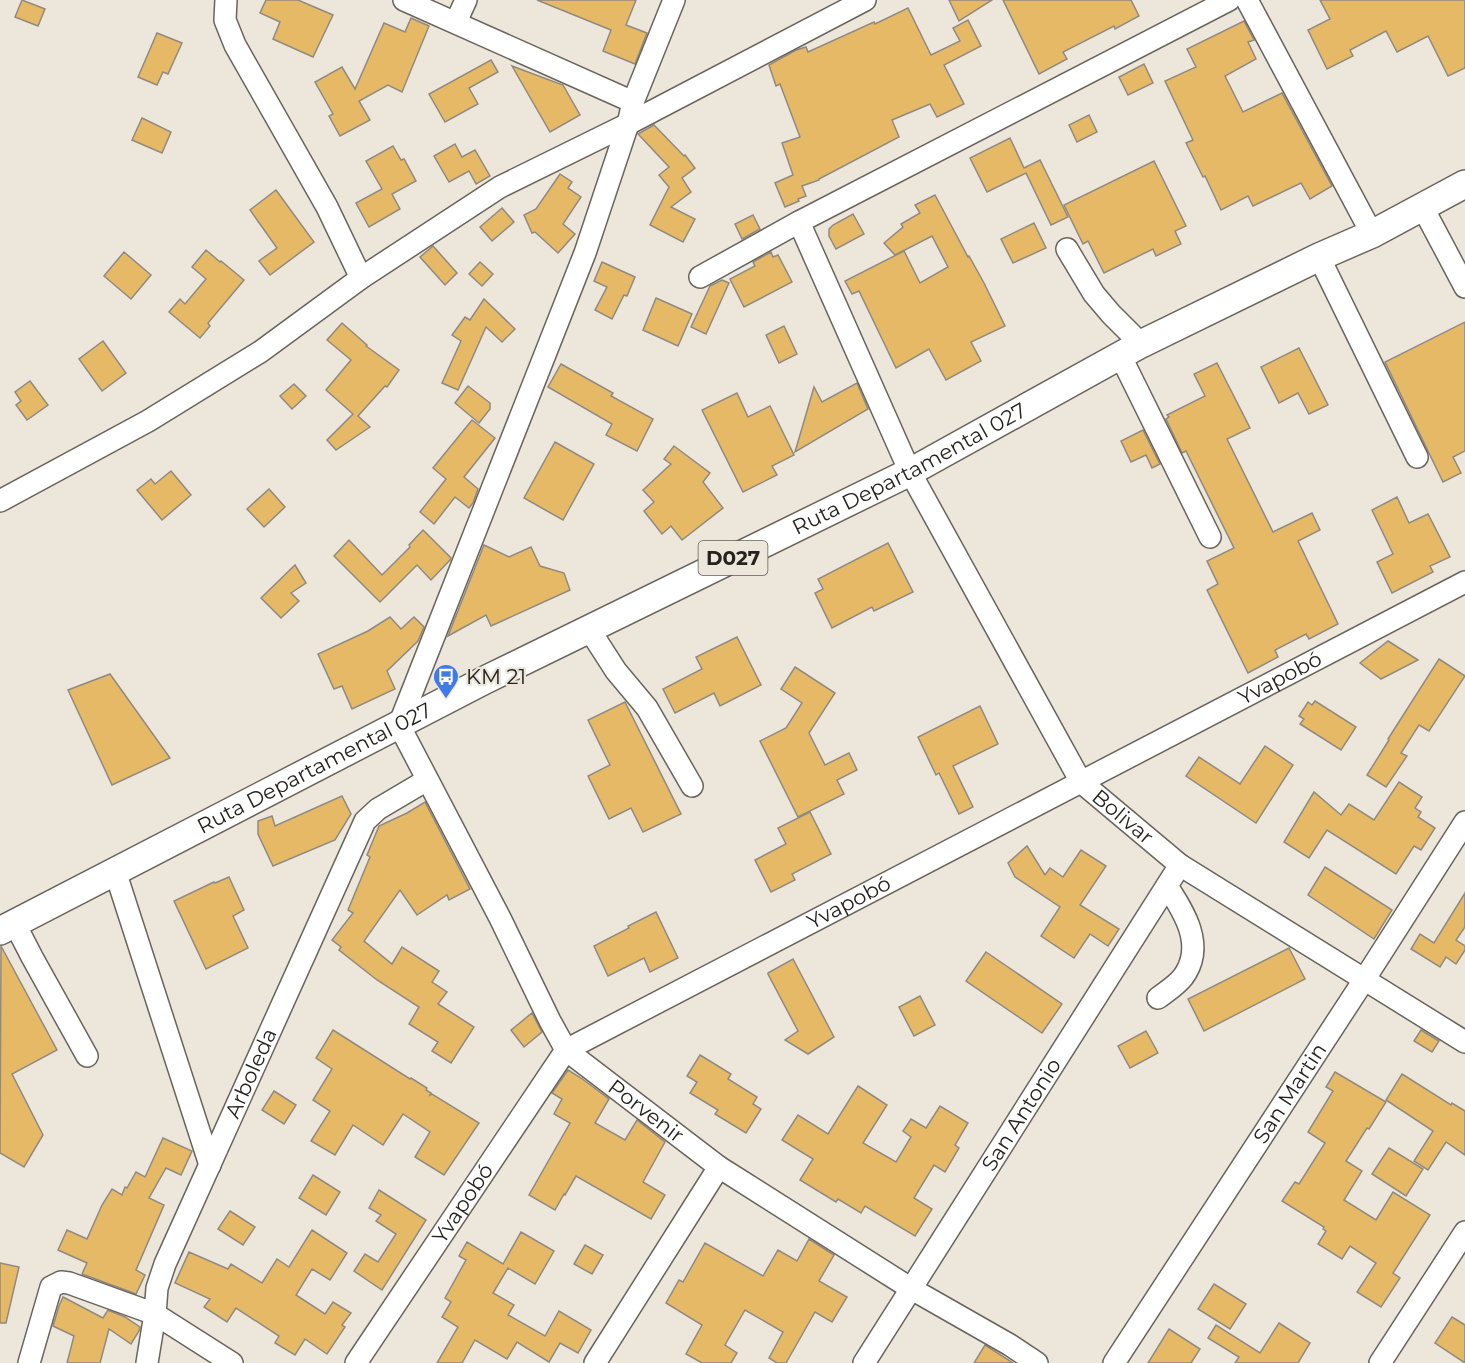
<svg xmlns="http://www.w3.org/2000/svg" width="1465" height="1363" font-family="Montserrat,sans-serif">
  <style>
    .building { fill: #e5b966; stroke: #908a81; stroke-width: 1.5 }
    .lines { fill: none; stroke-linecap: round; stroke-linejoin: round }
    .minor-casing { stroke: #6a655c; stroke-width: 24 }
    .major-casing { stroke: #6a655c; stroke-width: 30 }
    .minor { stroke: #fff; stroke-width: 21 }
    .major { stroke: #fff; stroke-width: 27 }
    .labels { text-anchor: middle; stroke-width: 4.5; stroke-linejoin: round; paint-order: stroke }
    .shield { fill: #ece6db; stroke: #615e57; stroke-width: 1.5 }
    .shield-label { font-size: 20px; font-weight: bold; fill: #25231f }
    .street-label { font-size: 21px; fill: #25231f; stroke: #ece6db }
    .poi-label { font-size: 21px; fill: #25231f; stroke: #ece6db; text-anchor: start }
  </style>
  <rect width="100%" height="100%" fill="#ece6db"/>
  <g class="building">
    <path d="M22,0L45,9L38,26L15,17Z"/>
    <path d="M266,0H298L333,15L313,57L273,39L280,22L260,13Z"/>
    <path d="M537,0H636L626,25L647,33L635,64L603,51L611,30Z"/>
    <path d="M949,0H992L959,21Z"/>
    <path d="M1003,0H1131L1139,16L1115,29L1114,26L1063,52L1067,59L1039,74Z"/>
    <path d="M1320,0H1465V68L1448,76L1428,36L1397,52L1386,31L1350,50L1353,56L1327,69L1308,30L1330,19Z"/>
    <path d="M908,8L931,55L960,41L953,28L968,20L981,46L944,65L964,104L937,117L930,104L892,120L899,137L819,179V180L802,186L806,196L798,199L799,201L785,207L775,183L793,175L782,143L800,137L780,84L776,86L769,65L796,50L806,47L808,52L874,22L875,24Z"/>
    <path d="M411,18L429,26L402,92L388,85L359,101L370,120L340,136L329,116L333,114L315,82L342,67L355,89L384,23L405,32Z"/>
    <path d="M1244,21L1254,40L1248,42L1256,59L1225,76L1243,112L1282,93L1332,186L1310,199L1301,183L1253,206L1248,196L1221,210L1205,176L1203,177L1186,143L1193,140L1165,81L1196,67L1187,49Z"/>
    <path d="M157,33L182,43L168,74L163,72L157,85L138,77Z"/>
    <path d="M491,60L498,72L469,88L478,104L445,122L429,94Z"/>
    <path d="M1144,64L1153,83L1128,95L1119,77Z"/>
    <path d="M512,66L563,85L580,115L550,132Z"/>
    <path d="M1089,115L1097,132L1077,142L1069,125Z"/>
    <path d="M142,118L171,132L162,153L132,140Z"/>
    <path d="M654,125L684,156L685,155L695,168L682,178L691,192L671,207L695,219L683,242L650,225L669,187L659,175L669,167L638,134Z"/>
    <path d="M1010,138L1024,168L1040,160L1068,217L1051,225L1026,173L987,192L970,158Z"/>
    <path d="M455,144L462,157L475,150L490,176L476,184L469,171L449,182L434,156Z"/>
    <path d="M393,146L401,160L404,159L416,181L392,194L400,209L369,227L356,203L382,189L366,161Z"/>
    <path d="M1154,161L1186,226L1175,231L1181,244L1156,256L1153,249L1104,273L1088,241L1083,244L1064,205Z"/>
    <path d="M560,174L572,182L568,188L581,197L563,224L575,234L558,253L535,232L532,233L524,215L536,209Z"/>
    <path d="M276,190L314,242L270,275L259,261L277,248L250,210Z"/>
    <path d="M935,195L968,257L969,256L984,283L1005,326L971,342L981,361L946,380L929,349L896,368L859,291L852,294L845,281L904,251L920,283L948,267L932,236L895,255L884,243L903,227L901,224L920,213L915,205Z"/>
    <path d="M502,208L514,222L492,241L480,227Z"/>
    <path d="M853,214L864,234L836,249L829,236V229L833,225Z"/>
    <path d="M753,215L760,229L742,239L735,224Z"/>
    <path d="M1034,223L1046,248L1013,263L1001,239Z"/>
    <path d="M433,246L457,273L445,285L420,257Z"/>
    <path d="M206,250L220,262L221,261L244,280L208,323L210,326L200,338L169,312L180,299L185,304L206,279L192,267Z"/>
    <path d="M124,252L151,275L131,299L104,276Z"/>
    <path d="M771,252L773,257L778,255L792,282L744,307L730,279L755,266L753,262Z"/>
    <path d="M480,262L493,274L482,286L469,274Z"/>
    <path d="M602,262L635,277L627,296L624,295L612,319L595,310L607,287L594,281Z"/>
    <path d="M722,280L729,283L706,334L691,327L710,286Z"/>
    <path d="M656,298L692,314L678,346L643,330Z"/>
    <path d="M484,299L515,329L502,342L486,327L458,390L442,383L461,341L452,335L465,317L470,320Z"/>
    <path d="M1465,322V451L1453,457L1461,473L1443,482L1385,362Z"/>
    <path d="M342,323L367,345L366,346L399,370L387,387L385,386L358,416L370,427L336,450L327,440L353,414L326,390L351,360L327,340Z"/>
    <path d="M784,326L797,354L779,363L766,335Z"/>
    <path d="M103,341L126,373L102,391L79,359Z"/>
    <path d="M1299,348L1328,405L1309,414L1298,393L1279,403L1261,367Z"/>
    <path d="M1217,363L1250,428L1227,439L1273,532L1312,513L1320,530L1298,541L1338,624L1309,639L1306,634L1275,650L1278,657L1248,673L1207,590L1218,584L1207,561L1234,548L1186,451L1182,453L1166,419L1169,417L1167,415L1205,396L1194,374Z"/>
    <path d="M561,364L613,393L611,396L653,419L637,451L606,435L612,424L548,387Z"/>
    <path d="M30,381L48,405L27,420L16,405L21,401L15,392Z"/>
    <path d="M857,383L868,409L795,452L814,387L822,402Z"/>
    <path d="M294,384L306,396L292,409L280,396Z"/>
    <path d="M468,386L490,403V409L479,423L455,403Z"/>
    <path d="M737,393L748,417L770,406L794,455L772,466L777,475L743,492L702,410Z"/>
    <path d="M472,420L495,438L464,477L478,489L473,503L469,508L455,497L434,524L420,512L446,479L433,468Z"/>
    <path d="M1143,430L1160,464L1152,468L1146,455L1131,462L1121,441Z"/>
    <path d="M555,442L594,464L563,520L524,498Z"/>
    <path d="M674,446L710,473L703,482L723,508L682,540L671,526L662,534L644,511L654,502L643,490L671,464L664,459Z"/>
    <path d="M171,471L191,495L162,520L137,490L151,479L155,484Z"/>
    <path d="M269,489L285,507L264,527L247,509Z"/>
    <path d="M1397,497L1409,523L1428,514L1450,557L1430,566L1433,572L1392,593L1377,562L1393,554L1372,510Z"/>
    <path d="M423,530L451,558L450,560L431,580L417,565L380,602L334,556L349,540L382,575L410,547L409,545Z"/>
    <path d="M888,543L913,592L874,611L872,607L832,628L815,593L823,589L818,579Z"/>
    <path d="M484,545L509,557L531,547L540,566L564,573L570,590L491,626L486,615L448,636Z"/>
    <path d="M295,565L306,583L291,593L299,601L281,618L261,598Z"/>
    <path d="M390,617L401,629L414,617L424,627L418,641L387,671L395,689L352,709L342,686L334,689L318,654L368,631Z"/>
    <path d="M737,637L761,685L720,706L714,693L675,713L663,689L702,669L696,657Z"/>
    <path d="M1388,641L1418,660L1381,679L1360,663Z"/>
    <path d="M1439,659L1465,676L1429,731L1419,725L1401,753L1407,756L1386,787L1367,775L1389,740L1388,739Z"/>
    <path d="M795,667L835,693L809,733L825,765L849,753L857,770L837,780L844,794L798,817L760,741L786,728L802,703L781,689Z"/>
    <path d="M110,674L170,758L112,785L68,690Z"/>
    <path d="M1315,701L1356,727L1341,750L1300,724L1304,719L1299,716L1308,702L1312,705Z"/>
    <path d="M625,702L681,814L643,832L631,808L609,819L588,776L610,765L588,720Z"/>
    <path d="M980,706L998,744L953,766L973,807L959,814L939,773L936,775L918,737Z"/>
    <path d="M1265,746L1293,765L1256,823L1186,776L1199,757L1240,784Z"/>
    <path d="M1399,782L1422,797L1415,808L1421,812L1418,817L1435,828L1421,850L1414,846L1396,874L1327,830L1309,858L1284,842L1314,792L1341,815L1349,804L1374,820Z"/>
    <path d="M342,796L351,814L335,840L273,866L258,834V821L272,816L275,826Z"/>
    <path d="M425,802L470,889L449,900L447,895L417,915L400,890L364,941L392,964L402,947L439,971L432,982L447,992L438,1004L474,1027L451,1063L432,1051L438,1042L409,1024L419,1007L377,980L339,950L341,947L332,940L353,913L348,910L370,857L367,855L379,826L407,813Z"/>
    <path d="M810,812L831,854L792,874L795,880L771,892L755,860L786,844L778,828Z"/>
    <path d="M1027,846L1045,875L1050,868L1063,877L1081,850L1106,866L1080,905L1119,929L1108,946L1090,934L1074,958L1041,936L1060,907L1015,877L1008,863Z"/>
    <path d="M1325,867L1392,910L1374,939L1308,895Z"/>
    <path d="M229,877L244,910L233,916L248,948L206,969L174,901L214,882L215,883Z"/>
    <path d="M1465,893V927L1456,940L1465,946V950L1456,964L1446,957L1440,967L1411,949L1420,934L1434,943Z"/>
    <path d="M656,912L678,958L650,972L644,958L608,976L594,946L629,928L628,926Z"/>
    <path d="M1,946L57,1050L12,1074L43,1135L24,1167L0,1153Z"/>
    <path d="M1289,948L1305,979L1204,1031L1188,999Z"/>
    <path d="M986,952L1062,1004L1042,1033L966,981Z"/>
    <path d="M793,959L834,1037L808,1054L785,1040L798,1031L768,974V973Z"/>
    <path d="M920,996L935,1025L914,1036L899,1007Z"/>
    <path d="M532,1013L542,1032L524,1047L511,1030Z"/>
    <path d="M333,1030L410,1079L411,1078L427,1088L426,1090L431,1093L430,1095L432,1094L479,1123L444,1175L415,1157L430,1132L403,1114L383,1145L353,1125L335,1155L311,1141L330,1111L313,1100L332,1069L316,1058Z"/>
    <path d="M1421,1030L1439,1041L1432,1052L1414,1041Z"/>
    <path d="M1146,1031L1158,1053L1130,1068L1118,1046Z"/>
    <path d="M700,1055L731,1074L728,1079L757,1097L753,1104L761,1109L746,1133L715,1114L718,1110L690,1093L697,1082L687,1076Z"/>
    <path d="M568,1070L581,1078L609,1099L595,1123L625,1140L637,1120L665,1142L643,1182L665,1195L651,1219L576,1176L565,1195L564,1194L555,1210L529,1195L570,1123L554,1114L562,1099L552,1093Z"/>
    <path d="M1335,1072L1386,1102L1369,1129L1367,1128L1346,1161L1362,1171L1344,1200L1376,1220L1393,1192L1430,1215L1393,1273L1400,1278L1381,1307L1357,1292L1376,1263L1350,1246L1342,1259L1318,1244L1326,1231L1323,1229L1324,1227L1282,1201L1295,1182L1299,1184L1325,1143L1308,1132L1333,1091L1326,1087Z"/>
    <path d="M1402,1074L1451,1105L1452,1103L1465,1111V1155L1446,1142L1428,1170L1414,1161L1433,1131L1386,1100Z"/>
    <path d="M858,1086L887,1105L863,1143L896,1162L911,1137L903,1131L911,1119L926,1128L940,1106L968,1123L955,1145L959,1148L945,1172L934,1165L914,1198L932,1209L915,1236L865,1206L861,1213L838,1199L836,1202L800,1180L813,1159L782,1140L798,1115L828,1134Z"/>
    <path d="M274,1091L296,1105L284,1124L262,1110Z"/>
    <path d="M163,1138L192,1151L181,1175L166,1168L149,1198L164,1205L136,1270L145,1275L136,1294L82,1274L87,1263L58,1250L67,1230L87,1239L102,1205L112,1189L122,1195L125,1187L127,1188L136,1172L145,1177Z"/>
    <path d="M1389,1148L1423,1169L1406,1196L1372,1174Z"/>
    <path d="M313,1175L340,1192L326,1215L299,1198Z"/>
    <path d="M379,1190L426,1220L382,1290L354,1271L365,1254L378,1262L396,1234L376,1221L381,1215L369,1208Z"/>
    <path d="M230,1211L255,1227L243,1245L218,1229Z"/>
    <path d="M312,1230L347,1253L330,1280L312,1269L296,1295L325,1314L333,1302L351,1313L342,1325L345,1327L327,1354L305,1339L295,1355L275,1343L279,1336L236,1308L227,1322L204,1307L210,1299L175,1283L189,1252L228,1269L231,1264L262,1283L277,1259L289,1267Z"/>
    <path d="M521,1232L554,1251L535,1284L508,1268L493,1293L514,1305L508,1315L545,1336L559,1311L591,1330L578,1353L560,1343L549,1362L517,1342L507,1359L475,1340L462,1363H437L458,1327L442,1317L451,1302L445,1298L466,1260L459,1256L467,1242L503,1264Z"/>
    <path d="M809,1239L834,1255L819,1281L847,1297L832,1322L815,1312L786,1363H777L769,1358L783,1332L745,1310L725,1345L737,1353L731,1363H702L686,1354L702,1325L666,1303L679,1280L683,1282L705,1243L763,1276L778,1250L797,1261Z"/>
    <path d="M585,1245L603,1255L592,1274L574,1264Z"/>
    <path d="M0,1263L19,1267L6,1323H0Z"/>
    <path d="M1214,1284L1246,1304L1230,1329L1198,1309Z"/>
    <path d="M63,1297L103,1318L108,1310L125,1317L140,1327L139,1331L131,1344L109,1329L100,1363H67L74,1336L53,1326L59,1306Z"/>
    <path d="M1452,1317L1465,1325V1363L1435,1343Z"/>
    <path d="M1279,1323L1310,1343L1298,1363H1235L1239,1357L1208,1338L1216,1325L1260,1353Z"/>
    <path d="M1169,1329L1200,1349L1191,1363H1148Z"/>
    <path d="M985,1345L1013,1363H974Z"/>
  </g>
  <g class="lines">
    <defs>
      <g id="minor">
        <path d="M226,0L225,20L235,45L327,207L361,278"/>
        <path d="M404,0L633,102"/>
        <path id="s1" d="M674,0L633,102L628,124L585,253L399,725L500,918L550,1021L566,1050L719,1167L910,1288L1010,1345L1037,1363"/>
        <path d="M1247,0L1372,234"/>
        <path d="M456,22L466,0"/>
        <path d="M1423,208L1465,287"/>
        <path id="s2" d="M799,222L910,472L1081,782L1180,865L1465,1042"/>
        <path d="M1067,249L1094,294L1111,314L1141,344"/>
        <path d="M1319,257L1417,457"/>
        <path d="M700,277L799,222L1229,0"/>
        <path d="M1120,355L1210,537"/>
        <path d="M0,501L148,421L260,352L361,278L500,187L628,124L865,0"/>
        <path d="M589,629L616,671L647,708L692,786"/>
        <path d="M115,871L210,1165"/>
        <path d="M15,924L32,957L87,1056"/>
        <path d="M1158,998C1166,992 1177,985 1183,977C1206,946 1184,912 1167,886"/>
        <path d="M29,1363L51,1287L61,1282L69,1283L155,1314L147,1363"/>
        <path id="s3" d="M232,1363L155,1314L157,1288L165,1264L365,821L378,809L427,780"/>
        <path id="s4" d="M356,1363L566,1050L1465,582"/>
        <path d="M595,1363L719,1167"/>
        <path id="s5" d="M864,1363L1180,865"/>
        <path id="s6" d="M1114,1363L1364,980L1465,822"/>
        <path d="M1380,1363L1465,1232"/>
      </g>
      <g id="major">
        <path id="s7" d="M0,931L487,679L910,472L1141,344L1319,257L1372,234L1465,184"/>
      </g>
    </defs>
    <use href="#minor" class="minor-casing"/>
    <use href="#major" class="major-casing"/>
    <use href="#minor" class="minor"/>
    <use href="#major" class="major"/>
  </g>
  <defs>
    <symbol id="bus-pin" viewBox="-11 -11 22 30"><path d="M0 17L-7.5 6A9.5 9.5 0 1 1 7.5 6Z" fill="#3f7aea" stroke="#ece6db"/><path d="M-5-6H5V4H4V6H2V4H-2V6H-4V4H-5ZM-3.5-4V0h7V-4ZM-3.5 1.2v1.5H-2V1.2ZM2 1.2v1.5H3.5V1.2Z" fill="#fff"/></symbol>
  </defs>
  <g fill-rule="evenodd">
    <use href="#bus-pin" x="431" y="662" width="30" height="40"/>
  </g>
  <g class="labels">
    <rect class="shield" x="698.5" y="541" width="69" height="34" rx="4.5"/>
    <g class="shield-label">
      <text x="733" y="565">D027</text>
    </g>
    <g class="street-label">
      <text dy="7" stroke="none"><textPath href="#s7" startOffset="1020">Ruta Departamental 027</textPath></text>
      <text dy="7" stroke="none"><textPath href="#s4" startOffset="1182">Yvapobó</textPath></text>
      <text dy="7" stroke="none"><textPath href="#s7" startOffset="354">Ruta Departamental 027</textPath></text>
      <text dy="7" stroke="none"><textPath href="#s2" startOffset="682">Bolivar</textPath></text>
      <text dy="7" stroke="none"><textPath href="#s4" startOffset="696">Yvapobó</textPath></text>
      <text dy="7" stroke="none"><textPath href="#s3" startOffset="352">Arboleda</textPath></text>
      <text dy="7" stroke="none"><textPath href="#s6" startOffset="322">San Martin</textPath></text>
      <text dy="7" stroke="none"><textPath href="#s1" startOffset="1242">Porvenir</textPath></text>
      <text dy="7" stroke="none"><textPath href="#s5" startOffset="294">San Antonio</textPath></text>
      <text dy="7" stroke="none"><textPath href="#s4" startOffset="192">Yvapobó</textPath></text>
    </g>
    <g class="poi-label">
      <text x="466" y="684">KM 21</text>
    </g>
  </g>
</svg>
